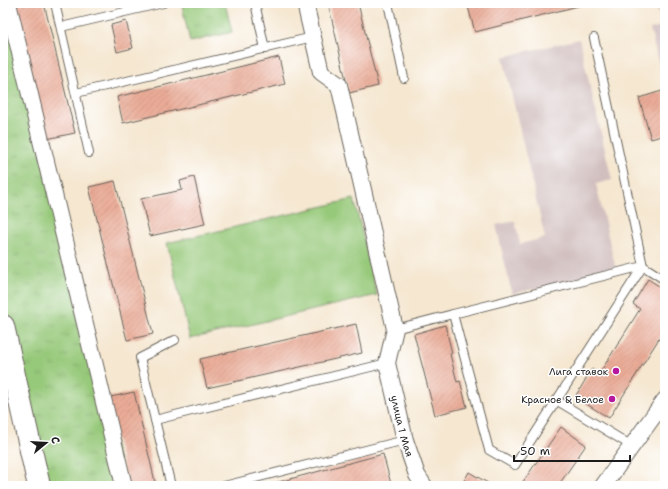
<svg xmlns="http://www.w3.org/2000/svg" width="668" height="489" font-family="'Shantell Sans',sans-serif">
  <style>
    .industrial { fill: #d1bfbf }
    .park { fill: url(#park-tufts); stroke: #5a724b }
    .pitch { fill: #97c97a; stroke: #5a724b }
    .building { fill: url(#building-hatch) }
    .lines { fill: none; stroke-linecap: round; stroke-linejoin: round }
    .lane-casing { stroke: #68635b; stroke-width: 10 }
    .street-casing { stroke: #68635b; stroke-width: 18 }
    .secondary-casing { stroke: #68635b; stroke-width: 24 }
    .lane { stroke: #fff; stroke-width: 8 }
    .street { stroke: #fff; stroke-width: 16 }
    .secondary { stroke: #fff; stroke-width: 22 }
    .poi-dot { fill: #b5179e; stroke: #fff; stroke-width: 1.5 }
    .labels { text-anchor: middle; stroke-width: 3; stroke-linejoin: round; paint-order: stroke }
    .poi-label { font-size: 10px; fill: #1c1c1c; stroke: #fff; text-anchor: end }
    .street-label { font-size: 10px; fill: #1c1c1c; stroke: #fff }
  </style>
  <defs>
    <pattern id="park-tufts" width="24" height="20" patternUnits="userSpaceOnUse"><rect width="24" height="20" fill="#97c97a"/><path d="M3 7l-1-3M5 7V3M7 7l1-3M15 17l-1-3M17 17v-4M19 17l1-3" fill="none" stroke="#82ac69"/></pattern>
    <pattern id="building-hatch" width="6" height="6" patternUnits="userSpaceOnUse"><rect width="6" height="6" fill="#eaac97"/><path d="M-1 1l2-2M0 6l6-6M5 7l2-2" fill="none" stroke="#c89382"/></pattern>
  </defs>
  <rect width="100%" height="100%" fill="#fff"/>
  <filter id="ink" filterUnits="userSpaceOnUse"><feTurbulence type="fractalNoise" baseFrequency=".025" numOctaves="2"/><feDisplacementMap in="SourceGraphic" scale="8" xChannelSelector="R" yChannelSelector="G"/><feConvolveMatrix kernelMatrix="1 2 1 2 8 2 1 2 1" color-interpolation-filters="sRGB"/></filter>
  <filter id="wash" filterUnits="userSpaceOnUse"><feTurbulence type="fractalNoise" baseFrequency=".012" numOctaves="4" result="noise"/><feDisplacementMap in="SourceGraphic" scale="16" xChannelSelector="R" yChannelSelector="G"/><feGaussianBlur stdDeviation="0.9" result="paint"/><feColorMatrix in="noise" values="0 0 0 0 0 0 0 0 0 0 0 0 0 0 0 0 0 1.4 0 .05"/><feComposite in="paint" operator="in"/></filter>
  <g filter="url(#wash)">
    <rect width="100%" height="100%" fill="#f5e7d0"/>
    <g class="industrial">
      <path d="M655,3H665V67L660,68L650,29L662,26Z"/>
      <path d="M579,39L612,180L596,184L616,270L512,294L496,225L515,221L520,244L545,238L503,57Z"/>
    </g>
    <g class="park">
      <path d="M3,3L125,486H47L3,293Z"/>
      <path d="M196,3H225L232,32L190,42L182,6Z"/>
    </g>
    <path class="pitch" d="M354,199L377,295L190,339L167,243Z"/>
    <g id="blocks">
      <g class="building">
        <path d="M15,3H44L75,133L46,139Z"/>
        <path d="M328,3H358L378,86L349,93Z"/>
        <path d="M467,3H586V4L475,32Z"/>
        <path d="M126,21L133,48L117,52L111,25Z"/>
        <path d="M279,57L285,84L123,123L117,97Z"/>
        <path d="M665,90V135L651,139L639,98Z"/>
        <path d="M194,177L205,224L150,236L141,199L182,190L180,181Z"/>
        <path d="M115,181L153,334L127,340L89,187Z"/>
        <path d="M648,279L665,290V329L609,418L575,397L592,369L599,374L640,309L633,304Z"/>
        <path d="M356,324L362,353L207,388L200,359Z"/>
        <path d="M445,325L452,353L450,354L457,382L460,381L467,407L435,415L414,334Z"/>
        <path d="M134,392L156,486H128L106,398Z"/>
        <path d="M561,427L586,445L558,486H520Z"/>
        <path d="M383,454L391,484L383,486H264Z"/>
        <path d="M469,472L493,486H461Z"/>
      </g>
    </g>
  </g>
  <g filter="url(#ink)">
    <use href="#blocks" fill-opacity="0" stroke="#68635b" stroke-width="1"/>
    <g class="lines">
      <defs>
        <g id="lane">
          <path d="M55,3L89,153"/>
          <path d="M255,3L265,49"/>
          <path d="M388,3L404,78"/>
          <path d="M61,27L163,3"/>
          <path d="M76,93L313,37"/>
          <path d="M453,314L643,266L594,38"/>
          <path d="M395,329L453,314L489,450L515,465L643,266L665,280"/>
          <path d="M556,400L632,446"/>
          <path d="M155,420L387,363"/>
          <path d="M171,486L140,358L175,340"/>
          <path d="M224,486L405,440"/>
        </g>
        <g id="street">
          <path d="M8,3L124,486"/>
          <path id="s1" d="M305,3L321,72L339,85L395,329L387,363L405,440L417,475L424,486"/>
          <path d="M603,486L665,400"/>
        </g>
        <path id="secondary" d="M3,326L39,486"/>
      </defs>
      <use href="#lane" class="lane-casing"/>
      <use href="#street" class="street-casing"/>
      <use href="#secondary" class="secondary-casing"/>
      <use href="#lane" class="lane"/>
      <use href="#street" class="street"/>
      <use href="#secondary" class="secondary"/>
    </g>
  </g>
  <g class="poi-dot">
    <circle cx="616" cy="371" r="4"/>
    <circle cx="612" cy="399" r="4"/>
  </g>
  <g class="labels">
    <g class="poi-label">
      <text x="608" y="375">Лига ставок</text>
      <text x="604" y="403">Красное &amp; Белое</text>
    </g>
    <g class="street-label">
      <text dy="4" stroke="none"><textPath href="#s1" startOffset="443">улица 1 Мая</textPath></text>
    </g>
  </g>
  <rect width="668" height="489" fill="none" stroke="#fff" stroke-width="16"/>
  <g transform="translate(46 443) rotate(72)" stroke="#ffffff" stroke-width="3" paint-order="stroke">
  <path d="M0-3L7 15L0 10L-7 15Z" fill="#1c1c1c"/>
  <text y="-6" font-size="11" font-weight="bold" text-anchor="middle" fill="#1c1c1c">С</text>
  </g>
  <path d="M514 455v6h116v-6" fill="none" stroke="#1c1c1c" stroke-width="2"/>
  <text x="520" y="455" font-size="12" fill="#1c1c1c" stroke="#ffffff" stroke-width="3" paint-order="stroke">50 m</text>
</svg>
